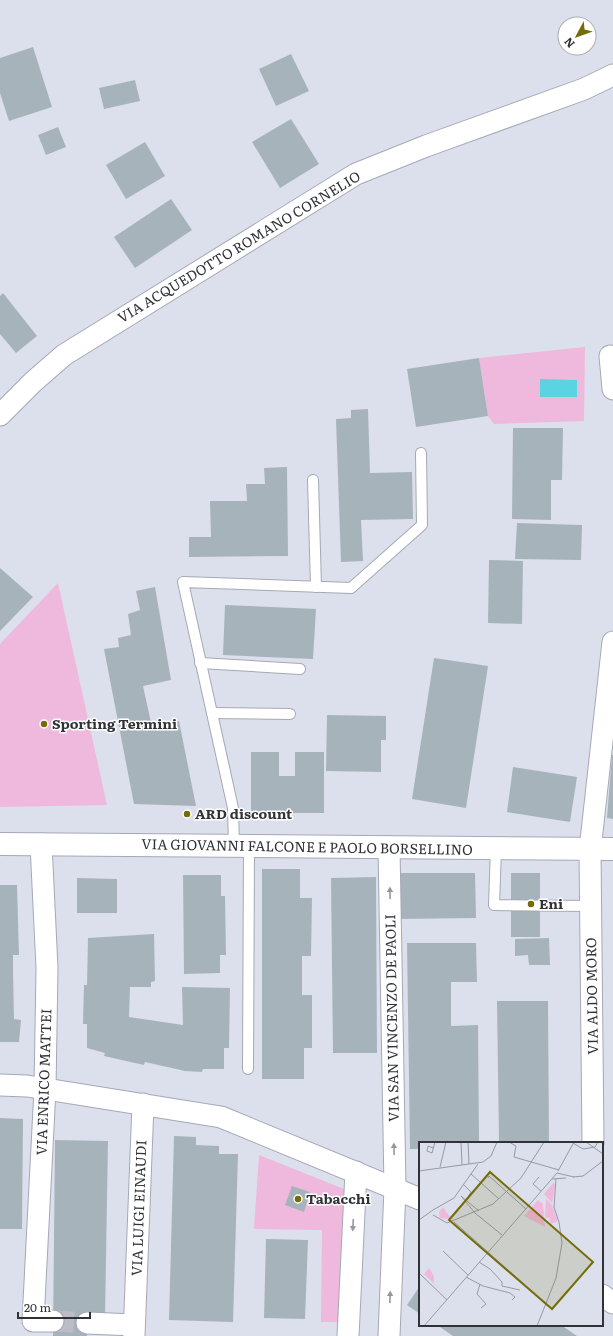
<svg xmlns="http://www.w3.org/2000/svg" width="613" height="1336" font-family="Literata,serif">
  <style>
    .green { fill: #efb8dd }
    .water { fill: #5ad4e1 }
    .building { fill: #a7b3bb }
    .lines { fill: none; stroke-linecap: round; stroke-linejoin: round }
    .minor-tunnel { stroke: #babdc8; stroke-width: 21; stroke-dasharray: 21 10; stroke-linecap: butt }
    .service-casing { stroke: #a5a9b5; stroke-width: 12 }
    .minor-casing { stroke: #a5a9b5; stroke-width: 23 }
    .secondary-casing { stroke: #a5a9b5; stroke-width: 24 }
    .service { stroke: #fff; stroke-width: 10 }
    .minor { stroke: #fff; stroke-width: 21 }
    .secondary { stroke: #fff; stroke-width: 22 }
    .oneway { fill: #98989a }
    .poi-dot { fill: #746c06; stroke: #fff; stroke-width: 1.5 }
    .labels { text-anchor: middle; stroke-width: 3; stroke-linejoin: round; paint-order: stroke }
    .street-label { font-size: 14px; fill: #303236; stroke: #fff }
    .poi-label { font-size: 14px; font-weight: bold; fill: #303236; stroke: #fff; text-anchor: start }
    .inset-road { fill: none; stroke: #979aa3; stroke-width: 1 }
    .view { fill: #746c06; fill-opacity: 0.15; stroke: #746c06; stroke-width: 2 }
    .inset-edge { fill: none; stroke: #303236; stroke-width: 2 }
  </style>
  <rect width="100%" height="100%" fill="#dce0ec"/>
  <g class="green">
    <path d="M585,347L584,421L494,424L488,416L479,358Z"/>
    <path d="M58,583L107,805L0,807V644Z"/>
    <path d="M259,1155L344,1189L338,1322H321L322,1230L254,1229Z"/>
  </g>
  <path class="water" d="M540,379L577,380V397H540Z"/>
  <g class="building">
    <path d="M33,47L52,107L9,121L0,93V58Z"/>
    <path d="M291,54L309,91L276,106L259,69Z"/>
    <path d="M135,80L140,101L104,109L99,88Z"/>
    <path d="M291,119L319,164L280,188L252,142Z"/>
    <path d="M58,127L66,147L46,155L38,135Z"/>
    <path d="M145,142L165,176L126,199L106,165Z"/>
    <path d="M171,199L192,230L135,268L114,237Z"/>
    <path d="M3,293L37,336L16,353L0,334V296Z"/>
    <path d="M479,358L488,416L416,427L407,369Z"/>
    <path d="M368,409L370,473L412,472L413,519L361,520L363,561L341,562L336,419L351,418V410Z"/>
    <path d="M513,428H563L562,480H551V520L512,519Z"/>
    <path d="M287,467L288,556L189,557V537H211L210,501H247L246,484H265L264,468Z"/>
    <path d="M517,523L582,525L581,560L515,559Z"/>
    <path d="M489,560L523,561L522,624L488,623Z"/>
    <path d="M0,568L33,597L0,631Z"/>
    <path d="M155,587L171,680L143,686L152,727L179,721L196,806L134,804L104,649L119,647L118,638L131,635L128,614L140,610L136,591Z"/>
    <path d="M225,605L316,609L313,659L223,655Z"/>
    <path d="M434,658L488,666L466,808L412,799Z"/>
    <path d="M327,715L386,716V740H381V772L326,771Z"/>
    <path d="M251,752H279V776H295V752H324V813H251Z"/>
    <path d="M612,755H613V819L607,818Z"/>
    <path d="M513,767L577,777L570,822L507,812Z"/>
    <path d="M262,869H300V898H312L311,956H302V995H312V1048H304V1079H262Z"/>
    <path d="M398,873H475L476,918L399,919Z"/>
    <rect x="511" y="873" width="29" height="64"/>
    <path d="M183,875H221V896H225L226,955H220V973L184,974Z"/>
    <path d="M376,877L377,1053H333L331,878Z"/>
    <path d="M77,878L117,879V913H77Z"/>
    <path d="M0,885H17L19,955H13V970L14,1019L21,1020L19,1042H0Z"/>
    <path d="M154,934L155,981L151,982V987H130L129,1017L183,1025L182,987L230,988L229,1048H224V1069H203L202,1072L185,1071L145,1062L144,1065L104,1056L105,1053L87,1048V1024H83L84,985H87L88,938Z"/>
    <path d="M549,938L550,965H529L528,955L515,956V939Z"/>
    <path d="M407,943H476L477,982H451V1026L478,1025L479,1143H420V1149H410Z"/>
    <path d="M497,1001H548L549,1143H499Z"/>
    <path d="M0,1118L23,1119L22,1229H0Z"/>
    <path d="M174,1136L196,1137V1145L219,1146V1154H238L233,1322L169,1320Z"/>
    <path d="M55,1140L108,1141L105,1317L86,1316L87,1336H53Z"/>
    <path d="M292,1186L310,1192L304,1212L285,1205Z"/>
    <path d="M266,1239L308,1240L305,1319L264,1318Z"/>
    <path d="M420,1286V1314L407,1305Z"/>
    <path d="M437,1325H561L577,1336H453Z"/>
  </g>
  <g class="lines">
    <path class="minor-tunnel" d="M53,1321L87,1323"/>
    <defs>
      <g id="service">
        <path d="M313,480L316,587"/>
        <path d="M200,663L300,669"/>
        <path d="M212,713L290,714"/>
        <path d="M234,846L233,808L183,582L351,588L422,525L421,453"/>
        <path d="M496,848L494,905L591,906"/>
        <path d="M248,1069L249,846"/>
      </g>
      <g id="minor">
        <path d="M610,356L613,389"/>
        <path d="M0,415L33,382L64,355L356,174L426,146L584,89L613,75"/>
        <path d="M41,844L47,968L45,1089L33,1321H53"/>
        <path d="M0,1085L27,1086L221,1117L420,1199"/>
        <path d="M593,1143L590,850L613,642"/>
        <path d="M602,1295L613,1303"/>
        <path d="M87,1323L134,1325"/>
        <path d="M134,1336L143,1104"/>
        <path d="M348,1336L356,1172"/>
        <path d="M389,1336L395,1188L389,847"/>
      </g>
      <path id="secondary" d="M0,844L613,849"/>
    </defs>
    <use href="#service" class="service-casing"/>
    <use href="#minor" class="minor-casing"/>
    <use href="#secondary" class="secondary-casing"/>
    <use href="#service" class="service"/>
    <use href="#minor" class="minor"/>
    <use href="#secondary" class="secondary"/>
  </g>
  <defs><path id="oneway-solid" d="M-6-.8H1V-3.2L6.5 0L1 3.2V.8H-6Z"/></defs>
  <g class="oneway">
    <use href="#oneway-solid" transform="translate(390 893) rotate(-91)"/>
    <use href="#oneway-solid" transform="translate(394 1149) rotate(-91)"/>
    <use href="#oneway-solid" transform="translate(353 1225) rotate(93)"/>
    <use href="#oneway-solid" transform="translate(390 1297) rotate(-88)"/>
  </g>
  <g class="poi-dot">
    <circle cx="44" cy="724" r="4"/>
    <circle cx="187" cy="814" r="4"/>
    <circle cx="531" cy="904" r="4"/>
    <circle cx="298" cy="1199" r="4"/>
  </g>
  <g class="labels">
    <g class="street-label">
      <text transform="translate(239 247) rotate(-31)" y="5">VIA ACQUEDOTTO ROMANO CORNELIO</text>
      <text transform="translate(307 847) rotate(1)" y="5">VIA GIOVANNI FALCONE E PAOLO BORSELLINO</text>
      <text transform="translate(592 996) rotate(-91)" y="5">VIA ALDO MORO</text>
      <text transform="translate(392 1018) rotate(-91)" y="5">VIA SAN VINCENZO DE PAOLI</text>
      <text transform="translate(44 1082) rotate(-88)" y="5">VIA ENRICO MATTEI</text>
      <text transform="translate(139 1208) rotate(-88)" y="5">VIA LUIGI EINAUDI</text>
    </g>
    <g class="poi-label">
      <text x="52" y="729">Sporting Termini</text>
      <text x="195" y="819">ARD discount</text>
      <text x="539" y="909">Eni</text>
      <text x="306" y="1204">Tabacchi</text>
    </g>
  </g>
  <g transform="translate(419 1142)">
    <rect width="184" height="184" fill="#dce0ec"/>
    <path d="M127,57L133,63L139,79L132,82L130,76H126ZM119,58L124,62L126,85L105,74ZM10,126L15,134V141L28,154L5,132Z" fill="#efb8dd"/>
    <path d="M135,40L136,44L133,61L125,52ZM24,65L31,75V77L21,76L20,70Z" fill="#efb8dd"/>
    <path class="inset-road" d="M42,0L43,23M49,0L50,22M90,0L97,4L95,15L140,28M167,0L184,12M154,1L164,7L176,5L179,0M14,6L9,4L8,9L13,11L16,0M21,25L27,0M0,29L64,20L72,14L78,0M139,29L155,0M52,32L80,57M120,35L114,42L122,49M154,35L164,34L184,19M69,36L70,34L107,67M133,37L147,36M44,42L52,50L48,57M14,68L35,56L59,22M60,69L42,54L56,71L83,93M14,73L28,81L74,62L102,36L125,0M0,78L14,68M35,80L106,143M24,109L49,133M60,120L71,127L83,140V144L101,148M0,131L28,158M47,135L64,144L91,151L96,155L93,158M61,142L58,152L67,162L62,166M5,184L138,31L155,35M118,184L137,136L143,101L140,80L135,65L137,37"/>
    <path class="view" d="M71,30L174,120L133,167L30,78Z"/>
    <rect width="184" height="184" class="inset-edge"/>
  </g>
  <g transform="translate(577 36) rotate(229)"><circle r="19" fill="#ffffff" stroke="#acadaf"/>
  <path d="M0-3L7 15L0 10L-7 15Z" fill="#746c06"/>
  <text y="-6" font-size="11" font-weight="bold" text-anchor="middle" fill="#303236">N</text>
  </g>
  <path d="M18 1312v6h72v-6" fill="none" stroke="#303236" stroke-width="2"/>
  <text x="24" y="1312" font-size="12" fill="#303236" stroke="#ffffff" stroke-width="3" paint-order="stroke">20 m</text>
</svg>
